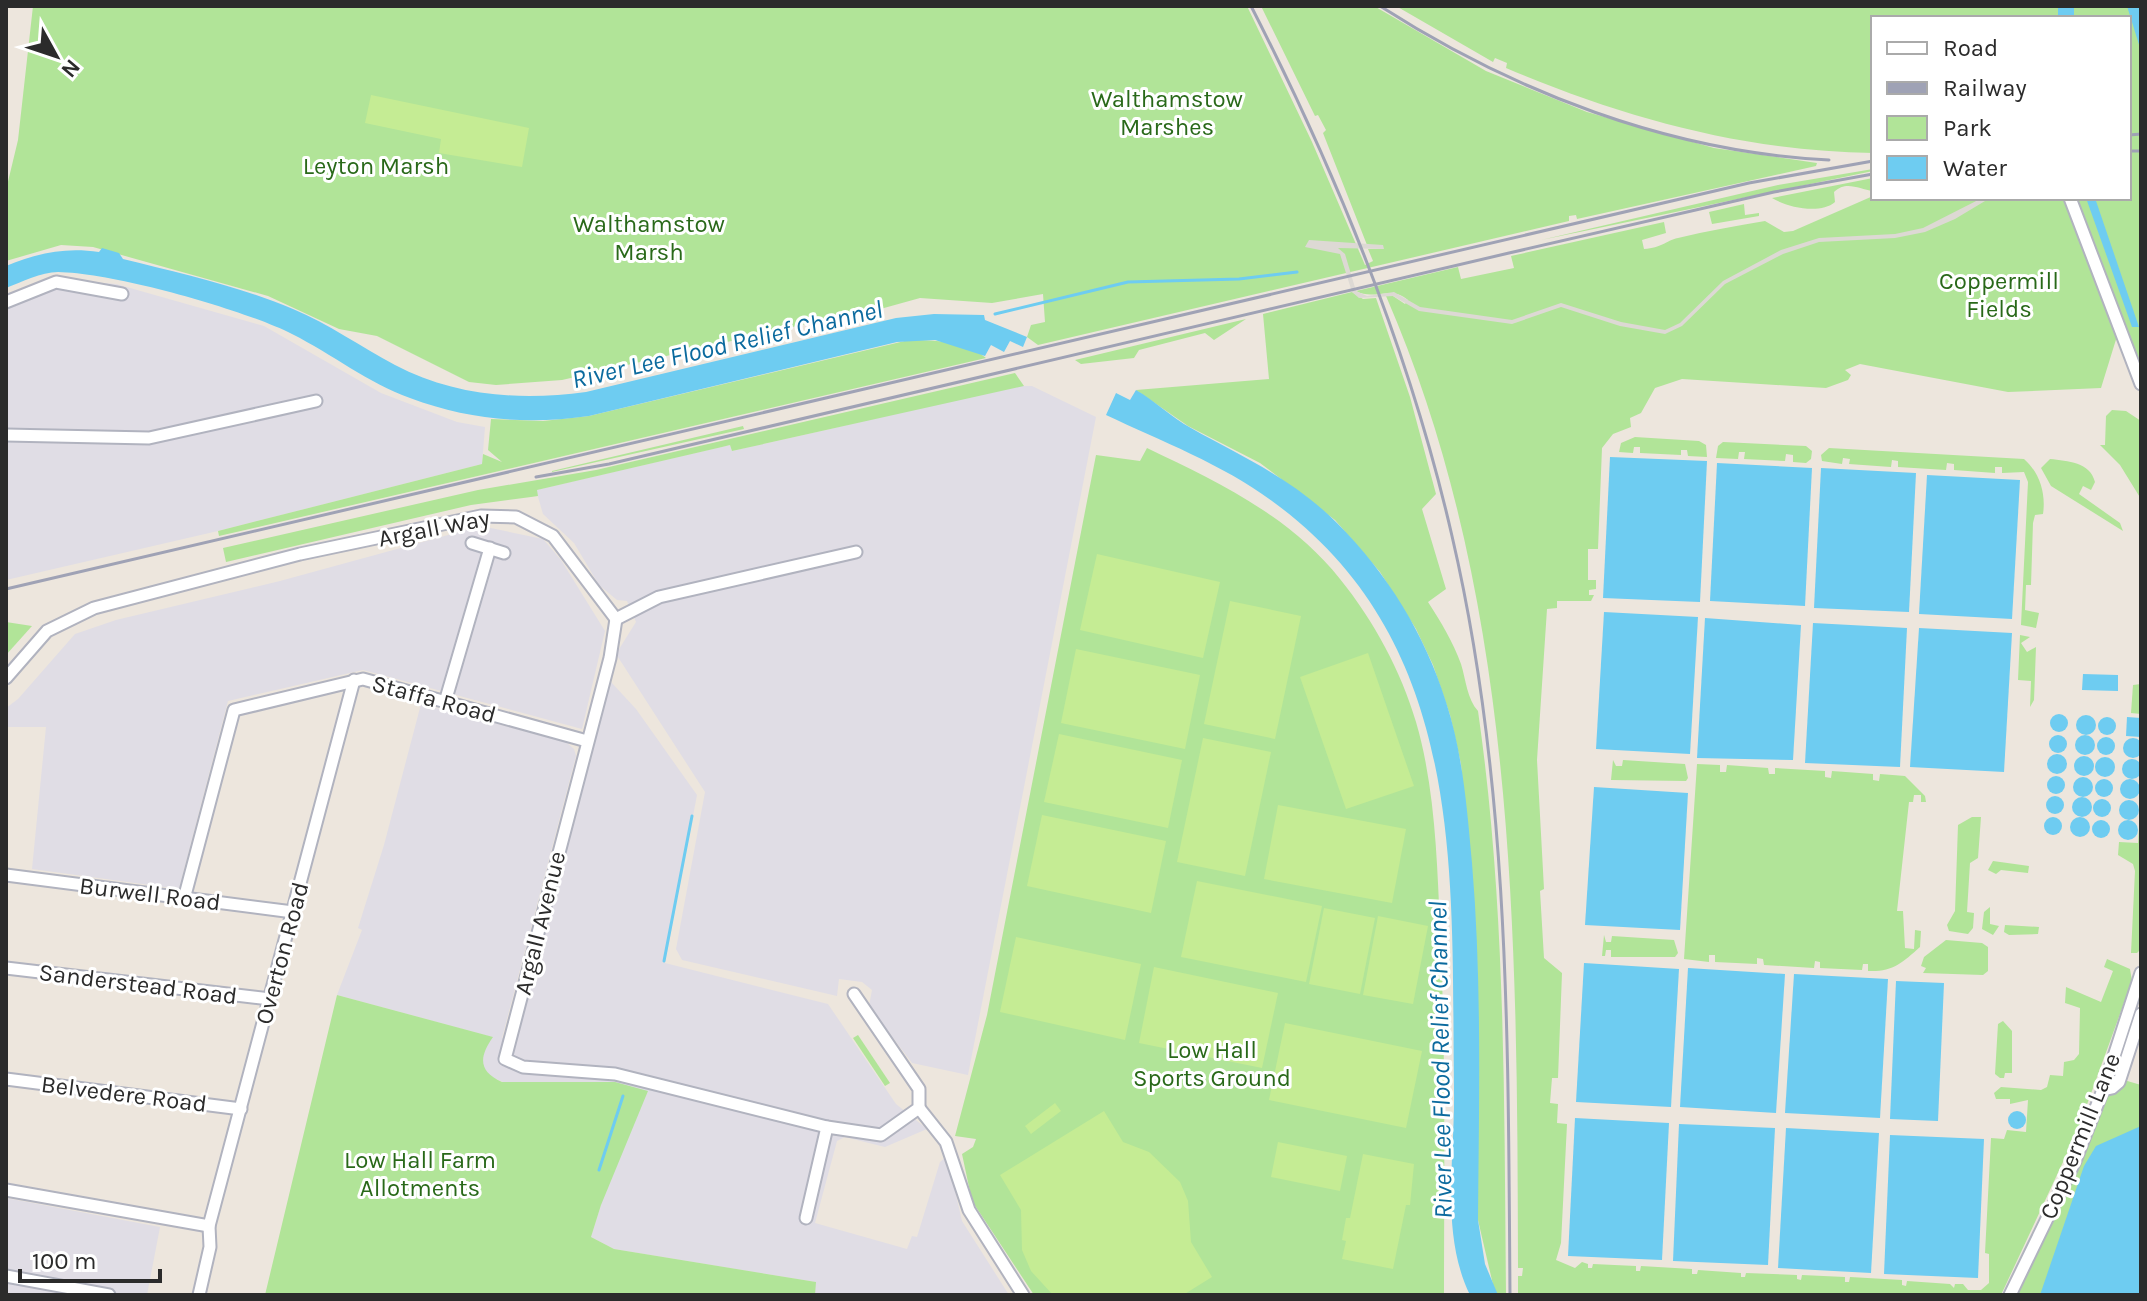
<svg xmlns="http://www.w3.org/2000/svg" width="2147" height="1301" font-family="Karla,sans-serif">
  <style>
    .industrial { fill: #e0dde5 }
    .green { fill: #b1e498 }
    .pitch { fill: #c5ec94 }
    .plaza { fill: #ddd9d4 }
    .water { fill: #6eccf1 }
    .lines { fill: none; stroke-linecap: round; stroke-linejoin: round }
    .stream { stroke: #6eccf1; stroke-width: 3 }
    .river { stroke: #6eccf1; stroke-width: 16 }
    .minor-casing { stroke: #b1b3bf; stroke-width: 15 }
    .minor { stroke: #fff; stroke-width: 11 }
    .rail { stroke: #9fa2b5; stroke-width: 3 }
    .labels { text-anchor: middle; stroke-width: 6; stroke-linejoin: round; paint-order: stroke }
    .park-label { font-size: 24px; fill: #296919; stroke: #fff }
    .street-label { font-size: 24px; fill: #2b2b2b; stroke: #fff }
    .water-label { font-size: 26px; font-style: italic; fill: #0b6a9e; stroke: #fff }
  </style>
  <rect width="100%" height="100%" fill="#ede6dd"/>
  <g class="industrial">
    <path d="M56,279L116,284L264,326L381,393L457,422L485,427L482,464L218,531L6,580V295Z"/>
    <path d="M1012,386H1032L1096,417L968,1075L912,1063L869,1006L872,990L862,982L839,979L837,996L682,960L676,949L705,792L616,654L636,622L627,601L617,600L599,585L574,543L543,514L536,490L730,445L732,451L826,430Z"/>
    <path d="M481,526L543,539L561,560L605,631L582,729L363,670L228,701L179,889L32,869L46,727H6V708L18,699L75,634L116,620L280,581Z"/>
    <path d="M611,682L636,709L697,795L665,963L828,1004L896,1104L927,1129L885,1147L845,1137L837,1141L815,1223L907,1249L912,1236L917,1237L940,1162L947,1156L962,1221L1009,1295H815V1282L614,1249L591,1237L601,1205L615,1082H503L489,1076L483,1068L482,1053L492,1037L337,995L362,930L358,928L384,845L421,704L566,742L574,749L576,756L502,1038L510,1040Z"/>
    <path d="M6,1198L160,1227L147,1295H6Z"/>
  </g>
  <g class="green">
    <path d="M33,6H1247L1312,142L1365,265L1373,261L1368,249H1383V245H1367L1323,133L1326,130L1318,115L1315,116L1261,6H1374L1486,71L1587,112L1714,148L1817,163L1816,166L1577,219L1576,215L1569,216V221L1038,345L1027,337L1031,325L1045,322L1043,294L992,303L920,298L866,313L862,311L562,380L496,385L469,382L377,336L339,329L268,296L93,247L61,245L6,261V190L18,140Z"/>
    <path d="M1396,6H2141V373L2075,198H2129V18H1873V153C1743,151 1624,118 1506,68L1507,63L1495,58L1493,62Z"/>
    <path d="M1873,169V171L1541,240L1778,185Z"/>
    <path d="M1873,178V191C1859,189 1846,180 1834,192L1835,202C1820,215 1786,207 1772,198Z"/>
    <path d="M1873,196L2065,198L2118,333L2101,388L2008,392L1860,364L1845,370L1851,375L1848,380L1826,388L1682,379L1655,388L1641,413L1630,418L1631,427L1613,434L1602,448L1598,549H1588V580H1596V589L1589,590V595H1594L1591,601H1557V608L1547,609L1537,760L1544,889L1540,891L1544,958L1562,973L1558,1078H1552L1550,1103L1558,1104L1557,1123L1567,1124L1561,1243L1556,1260L1575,1268L1582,1262L1588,1264V1268H1592L1593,1264L1636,1266V1271H1640L1641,1266L1692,1269V1274H1697L1698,1270L1741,1273V1277H1745L1746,1273L1797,1275V1279L1801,1280L1802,1275L1845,1277V1282H1849L1850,1277L1902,1280V1285L1906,1286L1907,1281L1950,1284L1954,1288L1955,1284H1963L1968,1290H1981L1989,1283V1254L1985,1253L1991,1138L2004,1139L2007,1130L2026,1132L2028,1100L2010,1104V1099H1996L1994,1093L2001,1087L2041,1090L2047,1087L2050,1075L2063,1076L2064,1062L2074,1060L2079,1054L2080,1008L2065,1003L2066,987L2101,1002L2113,971L2104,967L2107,959L2130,969L2132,981L2077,1132L2001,1295L1518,1293V1276H1522L1523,1268H1518C1517,942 1518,600 1386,296H1393L1405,304L1408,300C1391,285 1374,301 1356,291L1458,267L1461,279L1514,268L1511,256L1664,222L1666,233L1642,240L1644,249C1662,248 1665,241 1678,238C1707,231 1736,226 1765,221L1784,232L1793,231Z"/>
    <path d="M1744,204L1745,215L1759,213V216L1712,224L1709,212Z"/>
    <path d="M1352,292L1363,299L1376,298L1410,397L1436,494L1422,509L1446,589L1428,602C1441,622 1453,642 1461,664C1466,680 1467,699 1478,711C1506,905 1504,1100 1506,1295H1498L1494,1289L1478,1220L1477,954L1461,764L1450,715L1433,665L1416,629L1380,572L1335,520L1260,463L1188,426L1136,390L1269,379L1263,314Z"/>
    <path d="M1246,319L1214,340L1205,333L1139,350L1134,358L1081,364L1075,360Z"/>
    <path d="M909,340C934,340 966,341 986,358L219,536L218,531L482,464L483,454L502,462L488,450L491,419L543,421L589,416Z"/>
    <path d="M1015,373L1024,386L732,451L730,445L722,447L537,490L538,496L531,497L471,505L226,562L223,548L478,490L596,470Z"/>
    <path d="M2112,410L2126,411L2141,421V499L2120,465L2100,445H2105L2106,416Z"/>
    <path d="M743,426L744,429L552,472V471Z"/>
    <path d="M1635,437L1699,441L1706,445L1707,457L1688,456L1687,450H1681V455L1640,453V447H1634L1633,453L1619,452L1621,443Z"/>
    <path d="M1723,442L1806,446L1812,451L1811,459L1806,463L1793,462V455L1786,454L1785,461L1744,459L1745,452H1739L1738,459L1716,458L1718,446Z"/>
    <path d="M1147,448C1218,482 1290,516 1340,579C1374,621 1401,671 1416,722C1435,787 1437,860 1440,926C1446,1049 1444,1172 1444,1295H1034L972,1201L962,1154L973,1147L976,1139L955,1136L987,1015L1096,455L1140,461Z"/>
    <path d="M1829,448L2024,459C2040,473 2046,494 2043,514L2035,515L2033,523L2031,585H2026L2025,610L2039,613L2036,628L2021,625L2028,482L2024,472L2002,473V467H1995V473L1954,470V464L1947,463L1946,470L1898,467V461L1892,460L1891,467L1849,464L1850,459L1843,458L1842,464L1822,461L1821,455Z"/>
    <path d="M2050,459C2068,461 2090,462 2095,482L2091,490L2083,486L2079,494L2120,523L2123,531L2051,486L2041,468Z"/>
    <path d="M6,622L32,626L6,655Z"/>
    <path d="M2020,635L2030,637L2021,643L2027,652L2036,647L2034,700L2030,707L2031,681L2018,680Z"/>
    <path d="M2141,684V714L2131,713L2133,685Z"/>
    <path d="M1613,760L1616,766H1622L1623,760L1685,764L1688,778L1686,781L1611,780Z"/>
    <path d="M1697,764L1720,765V772H1726L1727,765L1768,768L1769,774H1775V768L1825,771V777L1831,778L1832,771L1873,774V780L1879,781L1880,774L1905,776L1925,796L1926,802H1921V795H1914L1913,802H1909L1897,911H1903L1905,948L1914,949L1915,930L1921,931L1920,947C1902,963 1893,972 1868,971V964H1863L1862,970L1820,968V962L1815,961L1814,968L1764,965L1763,959L1757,958V964L1715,962V955H1709V962L1684,959Z"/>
    <path d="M2141,799V949L2137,953H2131L2135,871L2133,864L2118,855L2119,842L2138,843Z"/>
    <path d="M1972,817H1981L1978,858L1970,863L1967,912L1974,913L1973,928L1968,934L1949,931L1947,925L1955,911L1958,825Z"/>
    <path d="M1993,861L2029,866L2028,873L2001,870L1996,874L1988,870Z"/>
    <path d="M1990,907V924L1999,926L1993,935L1982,929L1984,912Z"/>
    <path d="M2005,925L2039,927L2038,934L2009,935L2004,932Z"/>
    <path d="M1604,935L1606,942H1611L1612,936L1674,940L1678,953L1675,957H1611V950H1606L1605,956H1602Z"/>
    <path d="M1946,940L1982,943L1988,947V971L1983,975L1923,973L1926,968L1921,966L1924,957Z"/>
    <path d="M337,995L493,1037C479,1057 478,1071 502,1082H615L648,1091L601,1205L591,1237L614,1249L816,1282L815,1295H265Z"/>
    <path d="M2003,1021L2012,1031V1073H2005L2004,1078H2000L1995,1074L1998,1024Z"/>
    <path d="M858,1035L890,1083L885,1086L853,1038Z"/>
    <path d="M2124,1080L2141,1085V1295H2016L2108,1095L2116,1092Z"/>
  </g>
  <g class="pitch">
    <path d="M371,95L529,128L522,167L439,153L441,139L365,123Z"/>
    <path d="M1097,554L1220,582L1203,658L1080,630Z"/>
    <path d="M1230,601L1301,616L1275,739L1204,724Z"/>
    <path d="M1076,649L1200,675L1185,749L1061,723Z"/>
    <path d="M1368,653L1414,786L1346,809L1300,677Z"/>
    <path d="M1059,734L1182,760L1168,828L1044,802Z"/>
    <path d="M1203,738L1271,752L1245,876L1177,862Z"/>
    <path d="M1278,805L1406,829L1392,903L1264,879Z"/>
    <path d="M1042,815L1166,841L1151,913L1027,886Z"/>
    <path d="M1197,881L1322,906L1306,982L1181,957Z"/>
    <path d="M1324,908L1375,918L1360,994L1309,984Z"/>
    <path d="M1378,916L1428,926L1413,1004L1363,995Z"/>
    <path d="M1016,937L1141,964L1125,1040L1000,1012Z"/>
    <path d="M1154,967L1278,993L1262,1068L1139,1043Z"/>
    <path d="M1285,1023L1422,1051L1406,1128L1269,1100Z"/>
    <path d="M1055,1103L1061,1111L1031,1134L1025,1126Z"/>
    <path d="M1104,1111L1123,1142L1149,1152L1180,1182L1188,1201L1191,1242L1212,1277L1183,1295H1053L1031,1271L1022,1250L1021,1210L1000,1175Z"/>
    <path d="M1278,1142L1347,1156L1340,1191L1271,1177Z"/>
    <path d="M1363,1154L1414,1164L1410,1205H1406L1393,1269L1342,1259L1346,1241L1342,1240L1346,1218H1350Z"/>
  </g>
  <path class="plaza" d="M1982,198H1990L1955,219L1925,232L1895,238L1819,242L1783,254L1725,284L1682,326L1665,334L1620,326L1561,307L1512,324L1419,311L1393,296L1359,298L1352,292L1340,254L1305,247L1309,240L1383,245L1384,249L1338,248L1345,254L1356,291L1367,296L1394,292L1420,307L1512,320L1561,303L1621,322L1665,330L1680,323L1723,281L1781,250L1819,238L1895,234L1923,228Z"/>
  <g class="water">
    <path d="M2127,6H2141V51Z"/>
    <path d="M2086,198H2095L2139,327H2132Z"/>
    <path d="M102,248L119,253L123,259C180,273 238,286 293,309C329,324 361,347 395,365C454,396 520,401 586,392L896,318L934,314L984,315L985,320L1027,337L1023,347L1010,341L1004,352L991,345L985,356L935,340L897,342L589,416C527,425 469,420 410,398C368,383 332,354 292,334C242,309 114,273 58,272C41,272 22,282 6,288V266C38,253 65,247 99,252Z"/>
    <path d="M1136,390C1155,401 1171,417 1191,428C1244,458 1292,478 1337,523C1387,573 1425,634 1446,702C1463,754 1467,809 1472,863C1482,982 1479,1101 1478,1220L1485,1264L1498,1295H1470C1440,1234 1455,1158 1454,1092C1451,875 1469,644 1272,501C1222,464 1161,441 1106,415L1116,393L1130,400Z"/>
    <path d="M1610,457L1707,461L1700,602L1603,598Z"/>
    <path d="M1717,463L1812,468L1805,606L1710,601Z"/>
    <path d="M1821,468L1916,473L1909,612L1814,608Z"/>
    <path d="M1927,475L2020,480L2012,619L1919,614Z"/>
    <path d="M1604,612L1698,617L1690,754L1596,749Z"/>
    <path d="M1705,618L1801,625L1793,760L1697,758Z"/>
    <path d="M1813,623L1907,628L1900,767L1805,763Z"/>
    <path d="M1919,628L2012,633L2004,772L1910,767Z"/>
    <path d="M2083,674L2118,675V691L2082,690Z"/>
    <circle cx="2059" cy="723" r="9"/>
    <circle cx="2086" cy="725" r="10"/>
    <circle cx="2107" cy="726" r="9"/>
    <path d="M2127,717L2141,718V737L2126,736Z"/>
    <circle cx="2058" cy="744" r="9"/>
    <circle cx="2085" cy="745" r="10"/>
    <circle cx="2106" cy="746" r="9"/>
    <circle cx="2133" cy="748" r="10"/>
    <circle cx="2057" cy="764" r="10"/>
    <circle cx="2084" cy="766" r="10"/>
    <circle cx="2105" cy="767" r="10"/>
    <circle cx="2132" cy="769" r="10"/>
    <circle cx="2056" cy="785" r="9"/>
    <circle cx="2083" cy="787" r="10"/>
    <circle cx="2104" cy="788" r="9"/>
    <circle cx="2130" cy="789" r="10"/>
    <path d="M1594,787L1688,793L1680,930L1585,925Z"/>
    <circle cx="2055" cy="805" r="9"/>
    <circle cx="2082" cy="807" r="10"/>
    <circle cx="2102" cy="808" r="9"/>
    <circle cx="2129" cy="810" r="10"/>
    <circle cx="2053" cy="826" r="9"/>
    <circle cx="2080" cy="827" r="10"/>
    <circle cx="2101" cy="829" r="9"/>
    <circle cx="2128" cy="830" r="10"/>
    <path d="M1584,963L1679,969L1671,1107L1576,1102Z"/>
    <path d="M1688,968L1785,974L1776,1113L1680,1107Z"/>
    <path d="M1794,974L1888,979L1880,1118L1785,1113Z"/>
    <path d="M1896,981L1944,983L1938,1121L1890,1119Z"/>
    <circle cx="2017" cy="1120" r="9"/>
    <path d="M1575,1118L1669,1123L1662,1260L1568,1256Z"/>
    <path d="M1679,1124L1775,1128L1768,1265L1673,1261Z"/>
    <path d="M2141,1126V1295H2040L2084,1166L2096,1146Z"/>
    <path d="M1786,1128L1879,1133L1871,1273L1778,1268Z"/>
    <path d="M1890,1135L1984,1139L1978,1278L1884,1274Z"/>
  </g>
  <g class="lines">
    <g class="stream">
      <path d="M995,314L1128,282L1239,279L1297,272"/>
      <path d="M664,961L692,816"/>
      <path d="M599,1170L623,1096"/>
    </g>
    <path class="river" d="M2066,6V18"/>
    <defs>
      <g id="minor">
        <path d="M2070,198L2141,384"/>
        <path d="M6,302L56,282L122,294"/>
        <path d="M6,435L149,438L316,401"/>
        <path d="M472,543L504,553"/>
        <path d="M616,619L610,658L505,1059L523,1067L615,1074L827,1127L881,1135L919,1108V1089L854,994"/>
        <path d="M616,619L659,597L856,552"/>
        <path d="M6,678L47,631L94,608L300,554L481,516L516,517L553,536L616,619"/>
        <path d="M445,702L490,548"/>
        <path d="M6,875L293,912"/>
        <path d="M184,899L234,710L363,679L587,741"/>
        <path d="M6,968L270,999"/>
        <path d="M6,1079L241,1109"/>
        <path d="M2103,1090L2112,1088L2119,1082L2141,1014"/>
        <path d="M919,1108L946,1142L969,1210L1023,1295"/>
        <path d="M6,1190L209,1226"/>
        <path d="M806,1218L827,1127"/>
        <path d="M6,1276L109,1295"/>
        <path d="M199,1295L210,1247L209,1226L354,680"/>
        <path d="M2010,1295L2075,1161L2103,1090L2141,973"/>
      </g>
    </defs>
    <use href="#minor" class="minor-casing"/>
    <use href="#minor" class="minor"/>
    <g class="rail">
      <path d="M1251,6C1337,174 1410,352 1452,536C1510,785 1508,1041 1510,1295"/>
      <path d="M1380,6C1514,92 1669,152 1829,160"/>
      <path d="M2129,135L2141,134"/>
      <path d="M2129,151H2141"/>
      <path d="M536,477L609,464L1509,253L1774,192L1873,174"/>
      <path d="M6,589L1749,183L1873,161"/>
    </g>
  </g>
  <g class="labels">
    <g class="park-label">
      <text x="1167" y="107">Walthamstow<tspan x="1167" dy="28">Marshes</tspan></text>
      <text x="376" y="174">Leyton Marsh</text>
      <text x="649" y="232">Walthamstow<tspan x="649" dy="28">Marsh</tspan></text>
      <text x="1999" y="289">Coppermill<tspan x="1999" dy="28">Fields</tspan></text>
      <text x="1212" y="1058">Low Hall<tspan x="1212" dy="28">Sports Ground</tspan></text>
      <text x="420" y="1168">Low Hall Farm<tspan x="420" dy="28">Allotments</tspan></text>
    </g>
    <g class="street-label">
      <text transform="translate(434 528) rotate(-11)" y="8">Argall Way</text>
      <text transform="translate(434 699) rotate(15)" y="8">Staffa Road</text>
      <text transform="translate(150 894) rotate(7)" y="8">Burwell Road</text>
      <text transform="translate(540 923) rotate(-76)" y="8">Argall Avenue</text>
      <text transform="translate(282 953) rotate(-75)" y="8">Overton Road</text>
      <text transform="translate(138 984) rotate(7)" y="8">Sanderstead Road</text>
      <text transform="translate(124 1094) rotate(7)" y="8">Belvedere Road</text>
      <text transform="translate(2080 1136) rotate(-68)" y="8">Coppermill Lane</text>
    </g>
    <g class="water-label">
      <text transform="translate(727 344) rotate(-13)" y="9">River Lee Flood Relief Channel</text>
      <text transform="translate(1440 1060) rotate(-91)" y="9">River Lee Flood Relief Channel</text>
    </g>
  </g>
  <rect width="2147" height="1301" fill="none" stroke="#2b2b2b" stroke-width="16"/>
  <rect x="1871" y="16" width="260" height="184" fill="#ffffff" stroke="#aaaaaa" stroke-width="2"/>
  <rect x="1887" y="42" width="40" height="12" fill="#ffffff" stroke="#aaaaaa" stroke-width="2"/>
  <text x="1943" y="56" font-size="24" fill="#2b2b2b">Road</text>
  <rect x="1887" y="82" width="40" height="12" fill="#9fa2b5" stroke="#aaaaaa" stroke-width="2"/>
  <text x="1943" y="96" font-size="24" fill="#2b2b2b">Railway</text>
  <rect x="1887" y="116" width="40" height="24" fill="#b1e498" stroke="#aaaaaa" stroke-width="2"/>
  <text x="1943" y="136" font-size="24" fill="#2b2b2b">Park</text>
  <rect x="1887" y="156" width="40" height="24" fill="#6eccf1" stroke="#aaaaaa" stroke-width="2"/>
  <text x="1943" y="176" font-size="24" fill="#2b2b2b">Water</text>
  <g transform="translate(56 56) rotate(130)" stroke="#ffffff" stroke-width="6" paint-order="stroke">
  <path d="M0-6L14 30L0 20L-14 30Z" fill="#2b2b2b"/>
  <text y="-12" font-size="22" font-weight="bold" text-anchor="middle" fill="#2b2b2b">N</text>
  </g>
  <path d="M20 1269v12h140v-12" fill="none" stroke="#2b2b2b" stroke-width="4"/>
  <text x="32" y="1269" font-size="24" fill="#2b2b2b" stroke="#ffffff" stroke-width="6" paint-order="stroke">100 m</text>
</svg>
